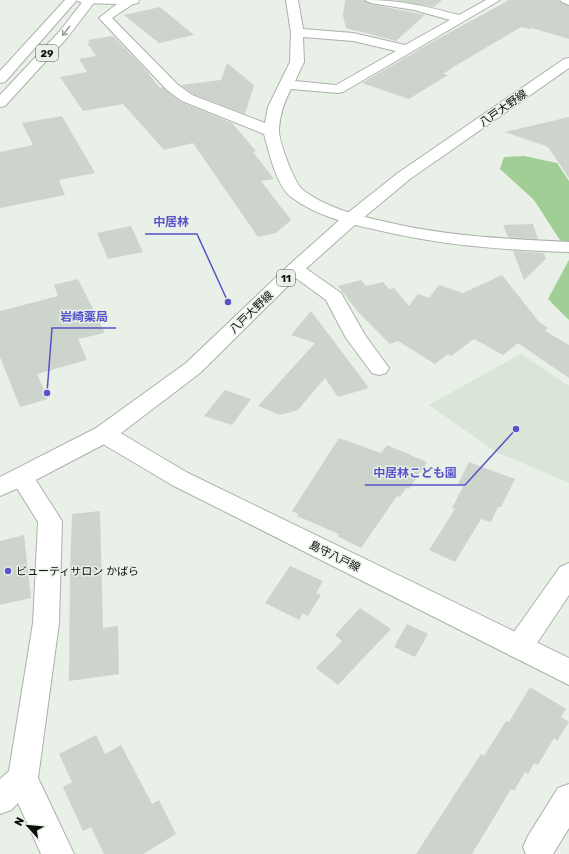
<svg xmlns="http://www.w3.org/2000/svg" width="569" height="854" font-family="Rubik,'Noto Sans JP',sans-serif">
  <style>
    .built { fill: #d9e5d6 }
    .forest { fill: #a1ce95 }
    .building { fill: #cdd4cc }
    .lines { fill: none; stroke-linecap: round; stroke-linejoin: round }
    .minor-casing { stroke: #abb2aa; stroke-width: 2 }
    .secondary-casing { stroke: #abb2aa; stroke-width: 2 }
    .primary-casing { stroke: #abb2aa; stroke-width: 2 }
    .minor { fill: #fff; fill-rule: evenodd }
    .secondary { fill: #fff; fill-rule: evenodd }
    .primary { fill: #fff; fill-rule: evenodd }
    .oneway { stroke: #9d9f9d }
    .poi-dot { fill: #5753ca; stroke: #e9f0e7; stroke-width: 1.5 }
    .labels { text-anchor: middle; stroke-width: 3; stroke-linejoin: round; paint-order: stroke }
    .shield { fill: #e9f0e7; stroke: #4e524d; stroke-width: 1 }
    .shield-label { font-size: 10px; font-weight: bold; fill: #0b0e0b }
    .street-label { font-size: 11px; fill: #0b0e0b; stroke: #e9f0e7 }
    .poi-label { font-size: 11px; fill: #0b0e0b; stroke: #e9f0e7; text-anchor: start }
    .leader { fill: none; stroke: #5753ca; stroke-width: 1.5 }
    .callout-dot { fill: #5753ca; stroke: #e9f0e7; stroke-width: 1.5 }
    .callout-label { font-size: 12px; text-anchor: middle; font-weight: bold; fill: #5753ca; stroke: #e9f0e7; stroke-width: 3; stroke-linejoin: round; paint-order: stroke }
  </style>
  <rect width="100%" height="100%" fill="#e9f0e7"/>
  <path class="built" d="M521,354L569,386V483L496,452L429,405Z"/>
  <g class="forest">
    <path d="M524,156L557,163L569,181V254L534,200L500,169L504,157Z"/>
    <path d="M569,260V320L548,299Z"/>
  </g>
  <g class="building">
    <path d="M345,0H364L371,4L425,15L396,41L346,28L343,16Z"/>
    <path d="M394,0H442L434,7Z"/>
    <path d="M509,0H558L569,6V39L532,28L530,29L521,27L455,66L443,74L448,75L409,99L362,83L434,41Z"/>
    <path d="M160,7L194,35L159,43L124,15Z"/>
    <path d="M113,36L144,68L160,88L162,87L181,102L232,123L256,151L253,152L274,179L261,181L291,220L276,233L258,237L193,143L164,150L123,104L83,111L60,77L87,72L79,59L96,56L87,43H90L88,40Z"/>
    <path d="M227,63L254,85L245,114L193,94L181,85L221,80Z"/>
    <path d="M62,116L95,173L59,180L65,195L0,208V152L33,145L22,123Z"/>
    <path d="M569,117V178L548,147L505,132Z"/>
    <path d="M533,224L538,239L508,237L503,225Z"/>
    <path d="M131,226L143,252L108,259L97,233Z"/>
    <path d="M513,251L544,253L546,259L524,280Z"/>
    <path d="M502,275L539,322L548,328L545,330L547,332L569,345V378L518,343L503,355L474,339L451,356L448,354L435,364L398,341L390,344L358,312L338,286L361,280L366,286L383,282L389,289L394,288L409,306L418,294L429,298L439,285L463,293Z"/>
    <path d="M78,279L105,333L78,339L87,360L37,374L48,399L20,407L0,357V311L58,296L54,285Z"/>
    <path d="M311,311L369,388L338,397L325,378L298,410L280,415L258,406L315,343L291,335Z"/>
    <path d="M225,390L251,399L232,425L204,416Z"/>
    <path d="M339,438L381,453L387,445L427,462L409,489L406,488L400,497L397,496L361,548L337,536L339,534L297,516L298,514L292,511Z"/>
    <path d="M469,462L515,479L501,507H498L491,522L481,519L455,562L429,550L455,509L452,508L464,485L458,484Z"/>
    <path d="M100,511L103,628L118,626L119,674L69,681L70,571L72,514Z"/>
    <path d="M24,535L31,598L0,605V541Z"/>
    <path d="M290,566L323,581L316,593L321,595L308,616L303,613L299,620L265,603Z"/>
    <path d="M360,608L391,629L338,685L316,668L342,641L335,635Z"/>
    <path d="M407,624L428,634L415,657L394,647Z"/>
    <path d="M530,687L566,709L561,717L569,722L557,741L554,738L538,765L534,763L528,774L525,772L514,791L511,789L472,854H416L481,754L484,756L506,721L509,722Z"/>
    <path d="M96,735L105,754L121,745L152,804L159,800L176,834L143,854H104L91,827L83,831L63,787L72,782L59,754Z"/>
  </g>
  <g class="lines">
    <defs>
      <g id="minor">
        <path d="M76,0H139L138,3L133,4L112,18L177,84L192,95L265,123L268,107L290,62L291,33L286,0H298L303,29L353,33L405,45L450,20L414,10L371,3L365,0C400,0 425,6 459,15L486,0H500L343,92L338,93L291,89C284,102 280,114 279,129C278,140 294,183 303,190C325,207 355,215 382,221C443,236 506,239 569,242V252C501,250 439,245 373,229C345,223 315,215 291,197C276,185 269,152 264,134L182,101L167,90L99,18L117,4L82,3ZM303,37L353,41L396,51L336,85L295,81L304,62Z"/>
        <path d="M560,0H569V5L562,2Z"/>
        <path d="M295,264L301,265L341,293L365,335L389,368L386,373L379,375L372,373L346,338L326,300L289,273L286,269L289,265Z"/>
        <path d="M22,468L30,471L62,521L59,623L38,778L74,854H41L18,803L11,810L0,814V779L9,771L33,623L38,522L10,477L14,471Z"/>
        <path d="M569,563V595L529,655L519,659L509,655L505,647L509,639L560,567Z"/>
        <path d="M569,784V828L553,854H526L523,847L528,836L558,788Z"/>
      </g>
      <path id="secondary" d="M104,426L112,428L188,473L569,658V685L172,485L96,440L93,434L96,428Z"/>
      <g id="primary">
        <path d="M65,0H77L5,82L0,83V71Z"/>
        <path d="M84,0H96L67,38L5,106L0,107V95L59,32Z"/>
        <path d="M569,58V68L410,179L357,223L301,273L200,373L112,440L30,483L0,496V477L96,428L186,363L289,265L345,215L398,173L564,59Z"/>
      </g>
    </defs>
    <use href="#minor" class="minor-casing"/>
    <use href="#secondary" class="secondary-casing"/>
    <use href="#primary" class="primary-casing"/>
    <use href="#minor" class="minor"/>
    <use href="#secondary" class="secondary"/>
    <use href="#primary" class="primary"/>
  </g>
  <defs><path id="oneway-shaft" d="M-6 0H5M1.5-3L5.5 0L1.5 3" fill="none" stroke-width="1.6" stroke-linecap="round" stroke-linejoin="round"/></defs>
  <use class="oneway" href="#oneway-shaft" transform="translate(66 31) rotate(128)"/>
  <circle class="poi-dot" cx="8" cy="571" r="4"/>
  <g class="labels">
    <g class="shield">
      <rect x="36" y="45" width="22" height="16" rx="3"/>
      <rect x="277" y="270" width="18" height="16" rx="3"/>
    </g>
    <g class="shield-label">
      <text x="47" y="57">29</text>
      <text x="286" y="282">11</text>
    </g>
    <g class="street-label">
      <text transform="translate(503 108) rotate(-35)" y="4">八戸大野線</text>
      <text transform="translate(251 312) rotate(-44)" y="4">八戸大野線</text>
      <text transform="translate(335 556) rotate(26)" y="4">島守八戸線</text>
    </g>
    <g class="poi-label">
      <text x="16" y="575">ビューティサロン かばら</text>
    </g>
  </g>
  <path class="leader" d="M228 302L197 234H145M47 393L52 328H116M516 429L465 485H365"/>
  <g class="callout-dot">
    <circle cx="228" cy="302" r="4"/>
    <circle cx="47" cy="393" r="4"/>
    <circle cx="516" cy="429" r="4"/>
  </g>
  <g class="callout-label">
    <text x="171" y="226">中居林</text>
    <text x="84" y="321">岩崎薬局</text>
    <text x="415" y="477">中居林こども園</text>
  </g>
  <g transform="translate(28 826) rotate(297)" stroke="#e9f0e7" stroke-width="3" paint-order="stroke">
  <path d="M0-3L7 15L0 10L-7 15Z" fill="#0b0e0b"/>
  <text y="-6" font-size="11" font-weight="bold" text-anchor="middle" fill="#0b0e0b">N</text>
  </g>
</svg>
